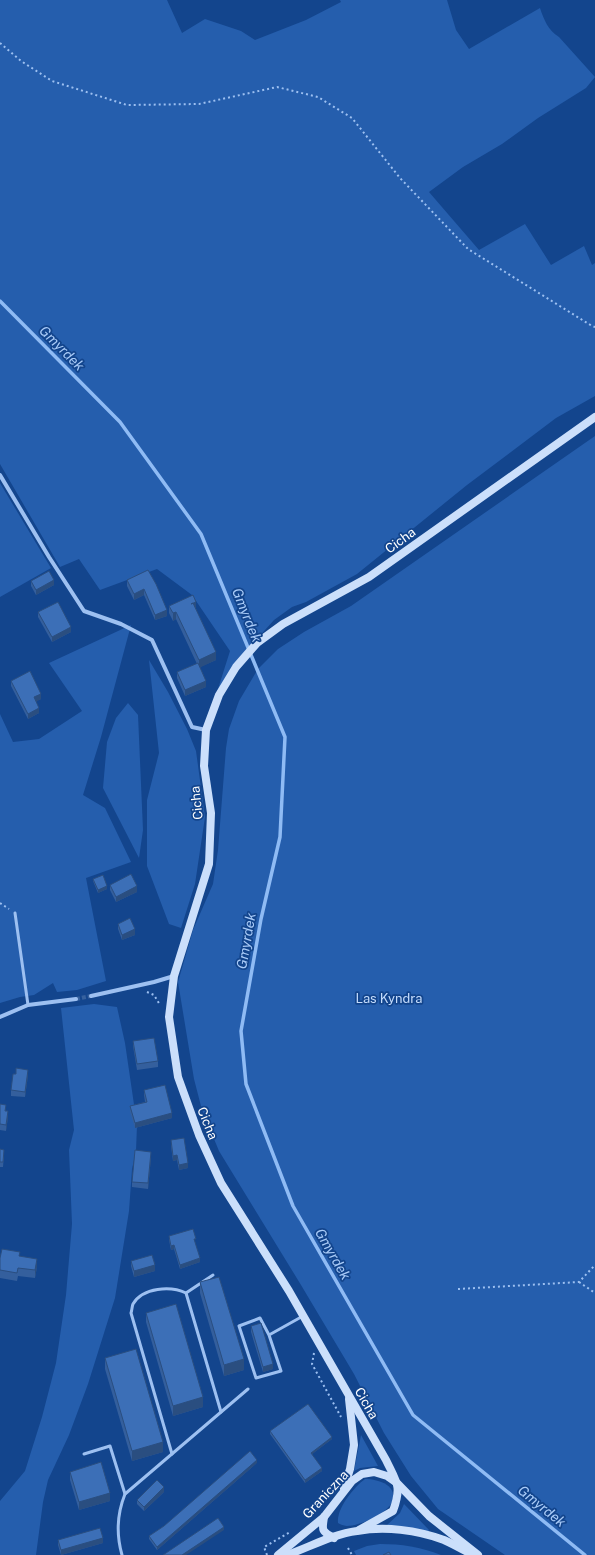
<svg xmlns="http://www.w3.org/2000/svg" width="595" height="1555" font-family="'Public Sans',sans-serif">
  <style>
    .green { fill: #255ead }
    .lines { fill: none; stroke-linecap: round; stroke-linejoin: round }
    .stream { stroke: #8fbbf4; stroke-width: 3.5 }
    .street-tunnel { stroke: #36619e; stroke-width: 4; stroke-dasharray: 4 2; stroke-linecap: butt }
    .path { stroke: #9dc0f1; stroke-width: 2; stroke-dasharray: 2 3; stroke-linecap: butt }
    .lane { stroke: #9dc0f1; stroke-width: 3 }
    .street { stroke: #9dc0f1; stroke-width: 4 }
    .secondary { stroke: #cbdffb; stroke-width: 8 }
    .wall { fill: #345f9d }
    .shaded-wall { fill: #2a4e80 }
    .building { fill: #3c6fb7; stroke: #2a4e80 }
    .labels { text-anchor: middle; stroke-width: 3.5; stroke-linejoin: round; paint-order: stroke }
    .street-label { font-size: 13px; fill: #fff; stroke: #13458d }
    .park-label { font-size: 13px; fill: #c4dcfc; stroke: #13458d }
    .water-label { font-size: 14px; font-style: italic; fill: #a9cbf8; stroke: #13458d }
  </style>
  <rect width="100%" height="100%" fill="#13458d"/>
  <g class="green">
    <path d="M0,0H167L182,33L205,19L241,31L255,40L306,20L341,2L340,0H447L456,30L469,49L540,8C544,20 548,30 559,37L595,77L586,88L538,118L502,144L463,167L429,192L479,250L525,224L551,265L584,246L592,265L595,263V396L556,418L467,485L357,574L306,602L292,607L274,620L237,661L217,692L230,651L192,595L157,569L100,590L79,559L60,567L0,464Z"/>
    <path d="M595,436V1555H505L438,1509L411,1476L384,1433L354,1374L301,1285L219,1151L202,1110L194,1079L178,982L193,930L213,884L218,850L226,748L229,729L239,701L258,669L278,649L304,632L351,606Z"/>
    <path d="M0,483L51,568L0,597Z"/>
    <path d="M131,625L101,737L83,795L105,808L131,862L86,878L106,981L77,990L57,992L53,983L34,995L20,997L0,1003V714L13,742L39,739L82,711L49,663Z"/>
    <path d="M149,660L168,692L187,729L196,751L205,817L195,884L181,928L169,924L147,866V800L159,753Z"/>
    <path d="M128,703L138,715L143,830L139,858L103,788L107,742L116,718Z"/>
    <path d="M94,1004L117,1007L125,1043L137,1125L136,1151L132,1169L129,1211L115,1298L88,1384L69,1435L48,1480L43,1502L36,1555H0V1501L25,1471L42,1417L56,1363L66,1295L72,1224L69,1150L74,1130L61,1008Z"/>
    <path d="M361,1435L378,1466L360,1468L354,1471Z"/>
    <path d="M365,1479C379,1479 400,1486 391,1504C384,1515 359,1526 347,1526C344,1526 340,1524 338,1523C336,1509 354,1487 365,1479Z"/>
    <path d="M404,1504L429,1530L428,1532L387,1525L400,1513Z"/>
    <path d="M380,1544C401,1544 421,1547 441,1555H356L354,1551L367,1546Z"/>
  </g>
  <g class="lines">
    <path class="stream" d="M0,301L120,422L201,534L285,737L280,837L261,919L241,1031L246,1084L293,1206L413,1415L585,1555"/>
    <path class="street-tunnel" d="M76,999L91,996"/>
    <g class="path">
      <path d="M0,43L21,61L52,81L127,105L199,104L277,87L318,97L352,118L400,178L468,249L592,326L595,327"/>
      <path d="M0,903L9,909"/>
      <path d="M147,992L154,995L160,1005"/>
      <path d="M579,1282L595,1293"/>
      <path d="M458,1289L579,1282L595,1265"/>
      <path d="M314,1353L312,1364L341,1417"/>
      <path d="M348,1548L352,1555"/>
      <path d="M267,1555L264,1547L290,1532"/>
    </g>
    <g class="lane">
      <path d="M15,913L28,1005"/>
      <path d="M213,1275L186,1293L221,1412"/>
      <path d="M269,1335L260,1318L239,1326L256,1378L281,1371L269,1335L303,1316"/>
      <path d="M84,1454L110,1446L125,1494"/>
      <path d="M172,1454L131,1313C132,1310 132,1306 133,1304C143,1287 171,1286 186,1293"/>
      <path d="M122,1555C116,1534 117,1514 125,1494L248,1389"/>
    </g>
    <g class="street">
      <path d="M0,475L49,557L84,611L121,624L152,640L192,727L206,730"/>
      <path d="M91,996L154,982L174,976"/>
      <path d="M0,1017L28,1005L76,999"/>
    </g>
    <g class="secondary">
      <path d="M344,1488L350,1469L354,1445L349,1399"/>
      <path d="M324,1517C322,1530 321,1531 334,1538"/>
      <path d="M359,1530L393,1511C402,1486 397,1483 386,1460L289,1291L221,1183L199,1135L178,1077L169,1017L174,976L209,864L211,813L204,766L206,730L219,695L236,667L257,643L283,624L369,577L595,417"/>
      <path d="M278,1555L324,1517L352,1481L362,1474L374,1472L387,1476L397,1483L429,1516L478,1555"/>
      <path d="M287,1555C310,1547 333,1534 357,1531C385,1526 417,1530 444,1540C453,1544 462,1549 471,1554"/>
    </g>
  </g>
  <g class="wall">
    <path d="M148,570L167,616L155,620L144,595L134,600L127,586V580Z"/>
    <path d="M31,581L54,585L36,595L31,586Z"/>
    <path d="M169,606L196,609L216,660L200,667L206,687L185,696L177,678V672L197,664L176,619L173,621L169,613Z"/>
    <path d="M38,612L71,632L52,642L38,617Z"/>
    <path d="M11,681L41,699L36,701L39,713L28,719L11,686Z"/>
    <path d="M93,879L107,889L98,893L93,881Z"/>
    <path d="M110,885L137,892L116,902L110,890Z"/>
    <path d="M118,924L135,935L122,940L118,929Z"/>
    <path d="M133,1041L158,1061V1067L137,1070L133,1046Z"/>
    <path d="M28,1075L25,1097L11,1096V1090Z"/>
    <path d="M144,1090L172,1118L135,1128L130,1112V1106L145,1102L144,1095Z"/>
    <path d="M0,1104L6,1111L8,1117L6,1131L0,1130Z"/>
    <path d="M171,1140L188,1168L179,1170L177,1160L173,1161L171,1146Z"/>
    <path d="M0,1149L4,1155L3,1167H0Z"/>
    <path d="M151,1157L148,1189L132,1187V1182Z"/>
    <path d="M169,1236L196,1243H195L200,1262L180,1269L174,1249L171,1250L169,1240Z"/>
    <path d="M20,1256L37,1267L35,1278L18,1276L17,1281L0,1278V1258Z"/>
    <path d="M131,1261L155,1271L134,1277L131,1266Z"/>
    <path d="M200,1282L244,1370L224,1376L200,1293Z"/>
    <path d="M146,1313L203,1407L173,1416L146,1322Z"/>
    <path d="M251,1326L273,1369L263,1372L251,1332Z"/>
    <path d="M105,1358L163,1452L132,1461L105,1369Z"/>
    <path d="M270,1431L332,1439L312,1454L322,1471L305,1483L270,1434Z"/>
    <path d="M257,1463L157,1550L149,1539V1536Z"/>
    <path d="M70,1472L110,1501L79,1510L70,1480Z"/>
    <path d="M164,1492L144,1511L137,1504V1500Z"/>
    <path d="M58,1540L103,1543L61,1555L58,1545Z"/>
  </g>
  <g class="shaded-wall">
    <path d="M54,580V585L36,595V590Z"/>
    <path d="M144,589V595L134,600V594Z"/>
    <path d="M196,602V609L191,612V604Z"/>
    <path d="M167,610V616L155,620V615Z"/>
    <path d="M176,612V619L173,621V613Z"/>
    <path d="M71,627V632L52,642V637Z"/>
    <path d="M216,652V660L199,668V660Z"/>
    <path d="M206,681V687L185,696V690Z"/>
    <path d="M41,694V699L34,703V697Z"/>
    <path d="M39,708V713L28,719V714Z"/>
    <path d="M107,886V889L98,893V890Z"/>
    <path d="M137,886V892L116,902V897Z"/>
    <path d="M135,929V935L122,940V935Z"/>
    <path d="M28,1070V1075L25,1097V1092Z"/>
    <path d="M8,1111V1117L6,1131V1125Z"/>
    <path d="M172,1113V1118L135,1128V1123Z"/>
    <path d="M151,1152V1157L148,1189V1183Z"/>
    <path d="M177,1155V1160L173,1161V1156Z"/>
    <path d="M188,1163V1168L179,1170V1165Z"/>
    <path d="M174,1245V1249L171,1250V1246Z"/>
    <path d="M200,1258V1262L180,1269V1265Z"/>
    <path d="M37,1259V1267L35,1278V1270Z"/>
    <path d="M155,1265V1271L134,1277V1271Z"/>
    <path d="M244,1359V1370L224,1376V1365Z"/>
    <path d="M273,1364V1369L263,1372V1367Z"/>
    <path d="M203,1397V1407L173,1416V1406Z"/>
    <path d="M332,1437V1439L311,1455V1453Z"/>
    <path d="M163,1442V1452L132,1461V1451Z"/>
    <path d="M257,1460V1463L157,1550V1547Z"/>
    <path d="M322,1468V1471L305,1483V1480Z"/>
    <path d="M164,1487V1492L144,1511V1507Z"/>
    <path d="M110,1493V1501L79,1510V1502Z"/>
    <path d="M224,1527V1530L186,1555H182Z"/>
    <path d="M103,1538V1543L61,1555V1550Z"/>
  </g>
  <g class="building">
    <path d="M148,570L156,584L167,610L155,615L144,589L134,594L127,580Z"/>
    <path d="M49,571L54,580L36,590L31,581Z"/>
    <path d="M193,595L196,602L191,604L193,603L216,652L199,660L176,612L173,613L169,606Z"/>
    <path d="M58,602L71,627L52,637L38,612Z"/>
    <path d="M198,663L206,681L185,690L177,672Z"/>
    <path d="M30,671L41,694L34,697L39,708L28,714L11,681Z"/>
    <path d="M131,874L137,886L116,897L110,885Z"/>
    <path d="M103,875L107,886L98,890L93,879Z"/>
    <path d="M130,918L135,929L122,935L118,924Z"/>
    <path d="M154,1038L158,1061L137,1064L133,1041Z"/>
    <path d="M16,1068L28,1070L25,1092L11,1090L13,1074H16Z"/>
    <path d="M165,1085L172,1113L135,1123L130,1106L147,1102L144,1090Z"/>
    <path d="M0,1104L6,1105L5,1111H8L6,1125L0,1124Z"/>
    <path d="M184,1138L188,1163L179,1165L177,1155L173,1156L171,1140Z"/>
    <path d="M0,1149L4,1150L3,1162H0Z"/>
    <path d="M135,1150L151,1152L148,1183L132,1182Z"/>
    <path d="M193,1229L196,1239H194L200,1258L180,1265L174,1245L171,1246L169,1236Z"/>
    <path d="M2,1249L20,1252L19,1256L37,1259L35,1270L18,1268L17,1273L0,1270V1258Z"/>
    <path d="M152,1255L155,1265L134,1271L131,1261Z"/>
    <path d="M219,1277L244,1359L224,1365L200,1282Z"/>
    <path d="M176,1304L203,1397L173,1406L146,1313Z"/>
    <path d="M261,1323L273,1364L263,1367L251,1326Z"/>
    <path d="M136,1349L163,1442L132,1451L105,1358Z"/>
    <path d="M308,1404L332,1437L311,1453L322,1468L305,1480L270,1431Z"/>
    <path d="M250,1451L257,1460L157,1547L149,1536L164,1526Z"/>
    <path d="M101,1462L110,1493L79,1502L70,1472Z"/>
    <path d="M157,1480L164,1487L144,1507L137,1500Z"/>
    <path d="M218,1518L224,1527L182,1555H163Z"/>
    <path d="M100,1528L103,1538L61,1550L58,1540Z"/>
    <path d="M389,1552L391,1555H383Z"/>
  </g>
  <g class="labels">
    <g class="street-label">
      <text transform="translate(400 540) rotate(-36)" y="5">Cicha</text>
      <text transform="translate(196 803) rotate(-96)" y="5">Cicha</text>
      <text transform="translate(208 1123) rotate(68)" y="5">Cicha</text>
      <text transform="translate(367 1403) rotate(60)" y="5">Cicha</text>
      <text transform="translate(325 1494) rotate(-47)" y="5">Graniczna</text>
    </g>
    <g class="park-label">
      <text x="389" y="1003">Las Kyndra</text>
    </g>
    <g class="water-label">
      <text transform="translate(62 348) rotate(45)" y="5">Gmyrdek</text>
      <text transform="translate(247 615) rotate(68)" y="5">Gmyrdek</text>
      <text transform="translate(246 941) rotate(-80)" y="5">Gmyrdek</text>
      <text transform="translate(333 1254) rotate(60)" y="5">Gmyrdek</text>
      <text transform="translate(542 1506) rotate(39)" y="5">Gmyrdek</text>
    </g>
  </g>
</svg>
